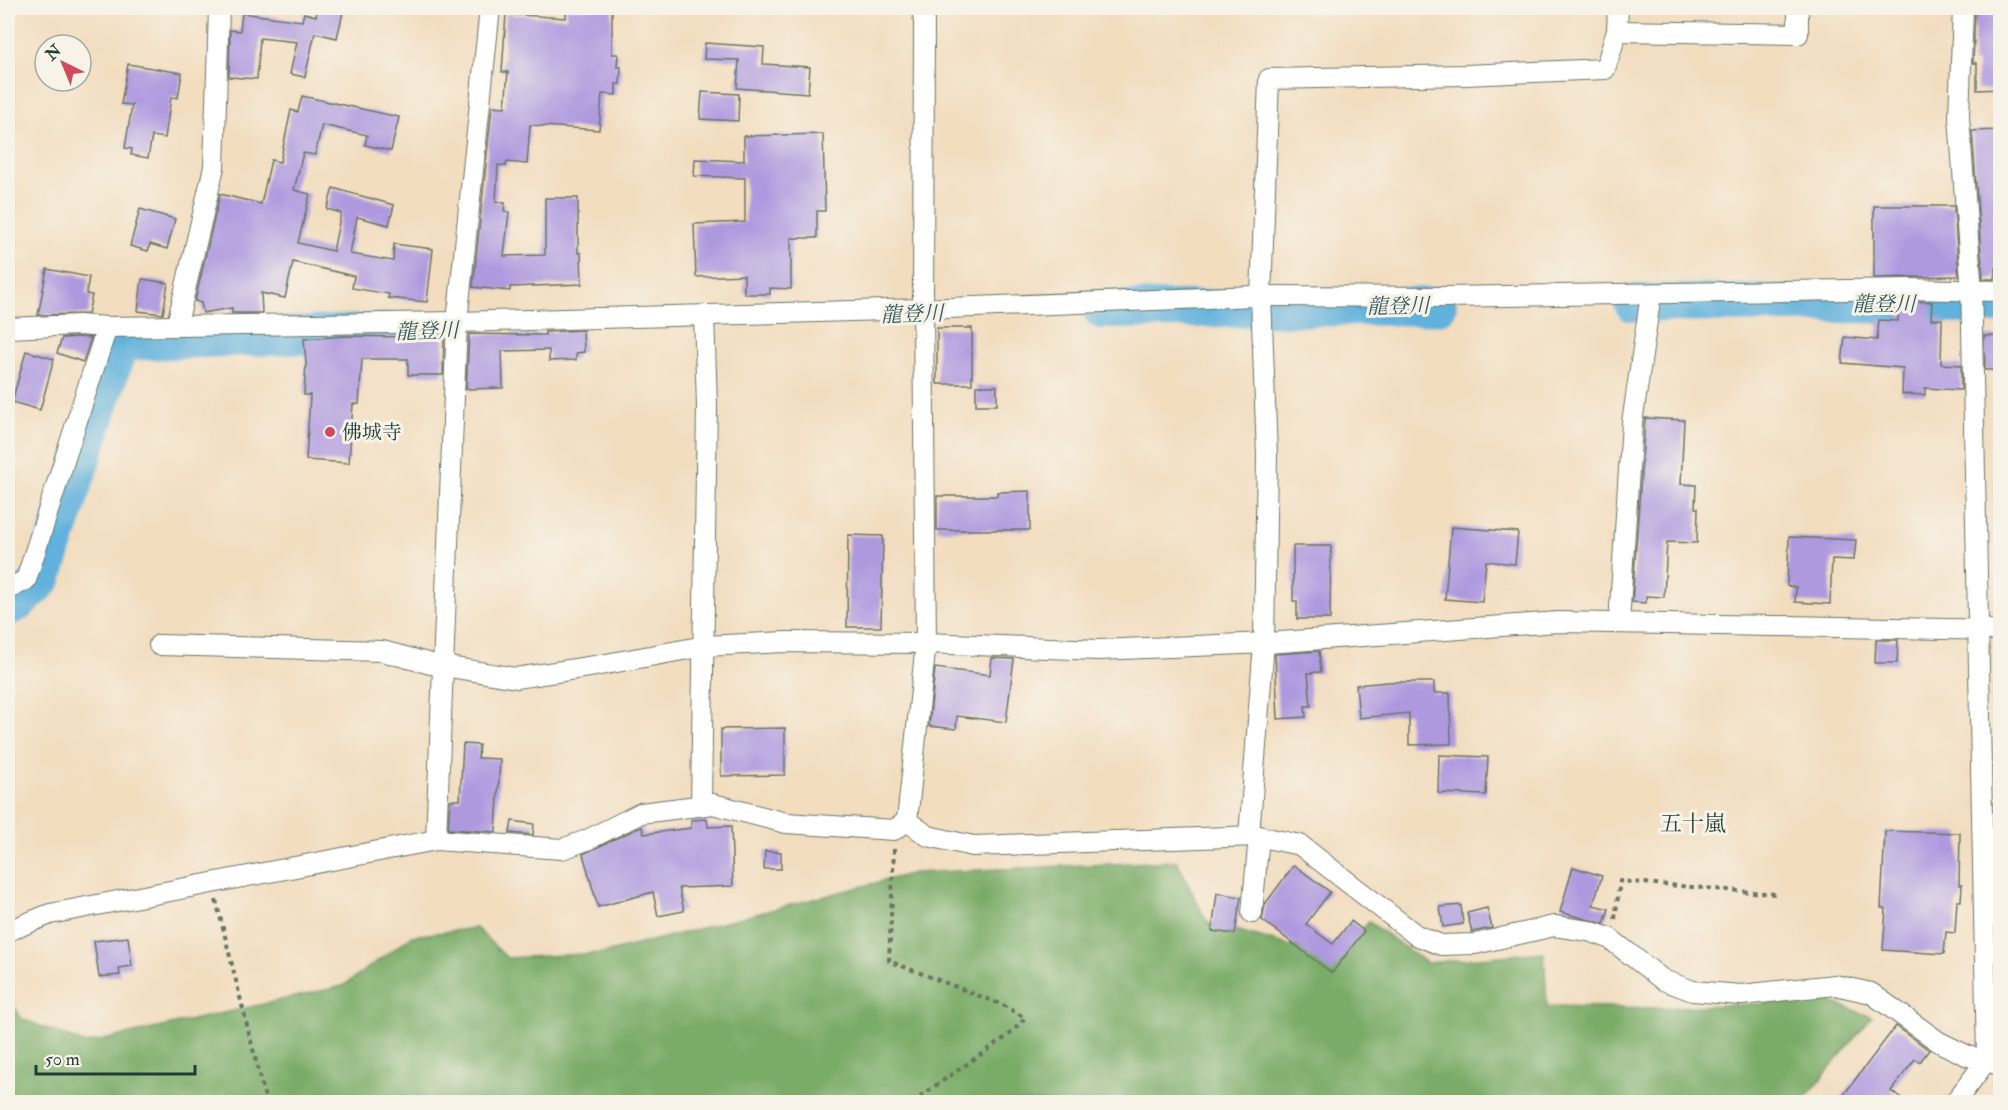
<svg xmlns="http://www.w3.org/2000/svg" width="2008" height="1110" font-family="'IM FELL Double Pica','Noto Serif JP',serif">
  <style>
    .forest { fill: #7aac67; stroke: #4c744e; stroke-width: 1.5 }
    .lines { fill: none; stroke-linecap: round; stroke-linejoin: round }
    .river { stroke: #61b1dc; stroke-width: 38 }
    .building { fill: #ae99df }
    .minor-casing { stroke: #697565; stroke-width: 22 }
    .path { stroke: #697565; stroke-width: 4; stroke-dasharray: 4.5 4.5; stroke-linecap: butt }
    .minor { stroke: #fff; stroke-width: 20 }
    .poi-dot { fill: #d1495b; stroke: #f7f3e8; stroke-width: 2 }
    .labels { text-anchor: middle; stroke-width: 6; stroke-linejoin: round; paint-order: stroke }
    .poi-label { font-size: 20px; fill: #1f3d34; stroke: #f7f3e8; text-anchor: start }
    .water-label { font-size: 21px; font-style: italic; fill: #305a5e; stroke: #f7f3e8 }
    .quarter-label { font-size: 22px; fill: #1f3d34; stroke: #f7f3e8 }
  </style>
  <rect width="100%" height="100%" fill="#f7f3e8"/>
  <filter id="ink" filterUnits="userSpaceOnUse"><feTurbulence type="fractalNoise" baseFrequency=".0167" numOctaves="2"/><feDisplacementMap in="SourceGraphic" scale="12" xChannelSelector="R" yChannelSelector="G"/><feConvolveMatrix kernelMatrix="1 2 1 2 8 2 1 2 1" color-interpolation-filters="sRGB"/></filter>
  <filter id="wash" filterUnits="userSpaceOnUse"><feTurbulence type="fractalNoise" baseFrequency=".008" numOctaves="4" result="noise"/><feDisplacementMap in="SourceGraphic" scale="24" xChannelSelector="R" yChannelSelector="G"/><feGaussianBlur stdDeviation="1.35" result="paint"/><feColorMatrix in="noise" values="0 0 0 0 0 0 0 0 0 0 0 0 0 0 0 0 0 1.4 0 .05"/><feComposite in="paint" operator="in"/></filter>
  <g filter="url(#wash)">
    <rect width="100%" height="100%" fill="#f2ddbf"/>
    <path class="forest" d="M1177,861L1207,922L1335,958L1369,922L1427,963L1544,952L1547,1006L1656,1008L1829,1001L1872,1017L1802,1102H8V997L22,1019L86,1044L343,986L412,936L476,928L507,958L605,953L914,873Z"/>
    <g class="lines">
      <g class="river">
        <path d="M1633,303L2000,305"/>
        <path d="M1102,310L1438,306"/>
        <path d="M8,607L17,603L43,579L120,342L418,331"/>
      </g>
    </g>
    <g id="blocks">
      <g class="building">
        <path d="M318,8H344L337,38L315,33L305,77L290,74L297,42L260,38L257,79L229,77L230,30L240,31L242,13L302,21L304,13L316,16Z"/>
        <path d="M566,8H612V54H618L617,67H621L620,84H616V95L602,94L599,130L530,125L527,164L507,162L506,166L498,165L496,202L505,203L504,211L509,212L504,256L545,255V198H578V253H581L582,284L510,287V291L473,287L492,106L505,107L508,72H502L506,14L566,18Z"/>
        <path d="M2001,9V89L1977,90V63H1973L1975,10Z"/>
        <path d="M705,43L764,47L763,64L810,67L808,93L737,88L739,60L704,59Z"/>
        <path d="M128,64L182,73L178,98L171,97L165,138L152,136L148,158L131,155L132,149L125,148L132,105L121,104Z"/>
        <path d="M702,92L739,94L738,121L700,119Z"/>
        <path d="M302,96L399,117L391,151L365,145L367,135L322,125L315,155L303,153L294,190L310,194L298,243L333,251L341,213L327,209L333,188L394,205L389,225L357,217L350,254L393,261L394,244L433,249L427,302L388,298L389,294L352,288L354,276L293,262L285,298L261,293L262,313H232V308L203,313L201,303L195,301L220,194L261,204L271,160L280,162L291,110L298,112Z"/>
        <path d="M2001,130V268H1996L1995,279H1983L1972,131Z"/>
        <path d="M823,134L825,211H817V238H791V289L770,288V294H744V275L696,277L694,224L745,222V178L694,176L695,159L744,161V136Z"/>
        <path d="M1874,206H1954L1959,276L1874,278Z"/>
        <path d="M140,209L175,219L167,249L150,244L148,251L130,246Z"/>
        <path d="M47,269L89,277L86,294L92,295L88,314L38,315Z"/>
        <path d="M142,279L168,283L163,314L138,311Z"/>
        <path d="M1898,301L1932,302L1931,319H1942L1941,364L1961,365V390L1925,388V395L1902,394L1903,368L1842,363L1845,337L1877,340L1879,320L1898,321Z"/>
        <rect x="937" y="328" width="35" height="56"/>
        <path d="M583,330L584,352L576,353V360L549,361V350L502,351L503,388L466,389L469,334L545,335V332Z"/>
        <path d="M444,334L443,375H408V359H362L359,404H353L349,463L306,460L310,395H304L306,363L304,339L343,336L408,337V335Z"/>
        <path d="M1984,336H2001V370H1985Z"/>
        <path d="M79,337L91,338L83,362L57,353L62,338Z"/>
        <path d="M26,351L54,359L40,410L12,402Z"/>
        <rect x="976" y="386" width="21" height="19"/>
        <path d="M1645,418L1684,420L1681,484L1696,485L1695,508H1698L1697,543L1667,542L1664,597L1646,596V603L1632,602Z"/>
        <path d="M1030,491V530H937V496H997V492Z"/>
        <path d="M1451,527L1518,532L1515,564L1486,561L1482,602L1445,599Z"/>
        <path d="M848,535L883,536L881,627H847Z"/>
        <path d="M1789,537L1856,540L1854,560L1832,559L1830,604L1795,602L1796,587L1787,586Z"/>
        <path d="M1293,546H1331L1330,619H1297V601H1293Z"/>
        <path d="M1876,640H1898L1897,663H1875Z"/>
        <path d="M1319,651L1321,672L1308,673L1311,706H1305L1306,717L1278,719L1275,654Z"/>
        <path d="M992,658L1014,659L1006,722L957,716L956,729L929,726L935,668L990,675Z"/>
        <path d="M1388,682H1434V693H1450L1451,744L1409,745V713L1359,718L1356,685Z"/>
        <path d="M785,728V775L721,776V729Z"/>
        <path d="M463,744L479,745L478,758L500,759L496,832L448,829L450,800H460Z"/>
        <path d="M1439,755L1488,757L1486,795L1438,793Z"/>
        <path d="M707,819L708,827L731,826L733,886L679,888L684,911L658,916L653,892L598,907L583,854L636,829L642,827L644,834L691,828V820Z"/>
        <path d="M512,821L534,824L533,835L510,833Z"/>
        <path d="M1885,831L1960,833L1959,885H1962L1961,901H1957L1955,933L1946,932L1944,954L1883,950L1886,909L1881,908Z"/>
        <path d="M765,851L781,852V869H764Z"/>
        <path d="M1294,865L1330,892L1306,924L1333,944L1351,921L1364,931L1332,973L1262,920L1265,904Z"/>
        <path d="M1573,867L1602,876L1593,905L1609,909L1604,924L1560,912Z"/>
        <path d="M1217,893L1241,897L1235,934L1212,931Z"/>
        <path d="M1461,905L1463,924L1443,927L1440,907Z"/>
        <path d="M1487,908L1492,928L1472,932L1467,913Z"/>
        <path d="M128,937L132,966L119,968L120,975L99,977L94,941Z"/>
        <path d="M1896,1026L1929,1050L1920,1062L1915,1059L1891,1091L1907,1102H1838Z"/>
      </g>
    </g>
  </g>
  <g filter="url(#ink)">
    <use href="#blocks" fill-opacity="0" stroke="#697565" stroke-width="1.5"/>
    <g class="lines">
      <defs>
        <g id="minor">
          <path d="M1617,31L1798,34V8"/>
          <path d="M177,324L214,167L219,8"/>
          <path d="M8,328L79,325L107,327L457,322L923,309L1255,296L1446,297L1908,289L2000,291"/>
          <path d="M8,589L26,580L107,327"/>
          <path d="M1619,623L1632,423L1651,294"/>
          <path d="M159,645L382,651L431,664L516,678L595,666L705,646L785,642L926,643L1098,650L1267,643L1558,622L2000,630"/>
          <path d="M701,805L707,405L704,315"/>
          <path d="M907,821L928,836L973,846L1257,836L1300,845L1416,935L1441,945L1475,944L1554,926L1589,931L1609,938L1663,980L1693,991L1741,995L1835,985L1871,993L1939,1042L1968,1056L1987,1060L2000,1066"/>
          <path d="M1249,836L1264,643L1267,456L1261,296L1269,79L1466,75L1605,69L1617,31L1618,8"/>
          <path d="M436,840L457,322L490,8"/>
          <path d="M1252,913L1259,836"/>
          <path d="M8,931L50,914L436,840L562,849L587,840L641,813L713,804L786,823L894,830L907,821L926,643L923,309L924,21L922,8"/>
          <path d="M1955,1102L1987,1060L1971,279L1959,117L1963,8"/>
        </g>
      </defs>
      <use href="#minor" class="minor-casing"/>
      <g class="path">
        <path d="M894,849L889,961L1003,1005L1025,1018L1009,1035L912,1102"/>
        <path d="M216,900L266,1102"/>
        <path d="M1615,919L1620,881L1775,894"/>
      </g>
      <use href="#minor" class="minor"/>
    </g>
  </g>
  <circle class="poi-dot" cx="330" cy="432" r="6"/>
  <g class="labels">
    <g class="poi-label">
      <text x="342" y="439">佛城寺</text>
    </g>
    <g class="water-label">
      <text x="1884" y="311">龍登川</text>
      <text transform="translate(1398 306) rotate(-1)" y="7">龍登川</text>
      <text transform="translate(912 314) rotate(-2)" y="7">龍登川</text>
      <text transform="translate(427 331) rotate(-2)" y="7">龍登川</text>
    </g>
    <g class="quarter-label">
      <text x="1693" y="831">五十嵐</text>
    </g>
  </g>
  <rect width="2008" height="1110" fill="none" stroke="#f7f3e8" stroke-width="30"/>
  <g transform="translate(63 63) rotate(317)"><circle r="28" fill="#f7f3e8" stroke="#a1aaa0" stroke-width="1.5"/>
  <path d="M0-4.5L10 22L0 15L-10 22Z" fill="#d1495b"/>
  <text y="-9" font-size="16" font-weight="bold" text-anchor="middle" fill="#1f3d34">N</text>
  </g>
  <path d="M36 1065v9h159v-9" fill="none" stroke="#1f3d34" stroke-width="3"/>
  <text x="45" y="1065" font-size="18" fill="#1f3d34" stroke="#f7f3e8" stroke-width="4.5" paint-order="stroke">50 m</text>
</svg>
